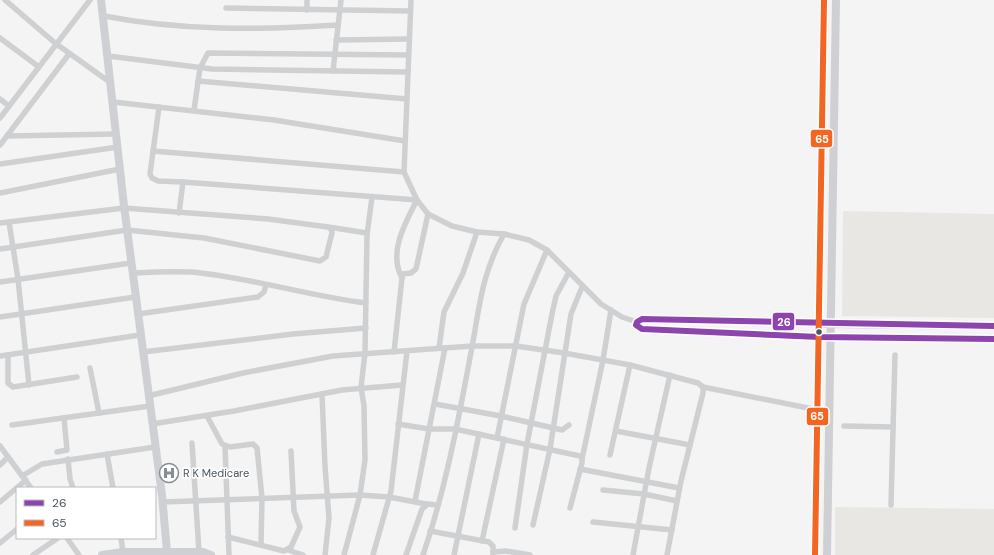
<svg xmlns="http://www.w3.org/2000/svg" width="994" height="555" font-family="'DM Sans',sans-serif">
  <style>
    .commercial { fill: #e8e7e3 }
    .lines { fill: none; stroke-linecap: round; stroke-linejoin: round }
    .street { stroke: #ced0d2; stroke-width: 5.5 }
    .secondary { stroke: #ced0d4; stroke-width: 8 }
    .bus-1-casing { stroke: #fff; stroke-width: 9 }
    .bus-2-casing { stroke: #fff; stroke-width: 9 }
    .bus-1 { stroke: #8e44ad; stroke-width: 6 }
    .bus-2 { stroke: #f26522; stroke-width: 6 }
    .bus-dot { fill: #4a5661; stroke: #fff; stroke-width: 1.5 }
    .labels { text-anchor: middle; stroke-width: 3.5; stroke-linejoin: round; paint-order: stroke }
    .poi-label { font-size: 11px; fill: #4a5661; stroke: #fff; text-anchor: start }
    .line-badge { stroke: #fff; stroke-width: 1.5 }
    .badge-label { font-size: 11px; text-anchor: middle; font-weight: bold; fill: #fff }
  </style>
  <rect width="100%" height="100%" fill="#f4f4f4"/>
  <g class="commercial">
    <path d="M843,211L994,214V318L842,316Z"/>
    <path d="M835,507L994,509V555H835Z"/>
  </g>
  <g class="lines">
    <g class="street">
      <path d="M5,0L55,43L111,83"/>
      <path d="M411,0L404,172L417,200L428,214L452,226L477,232L504,234L529,240L547,250L601,304L622,317L637,322"/>
      <path d="M226,8L410,11"/>
      <path d="M307,10V0"/>
      <path d="M104,16C181,31 259,30 338,25"/>
      <path d="M0,38L39,67"/>
      <path d="M336,40L409,39"/>
      <path d="M108,56L212,69L408,72"/>
      <path d="M333,71L341,0"/>
      <path d="M198,81L407,99"/>
      <path d="M0,99L9,106"/>
      <path d="M113,102L274,120L405,141"/>
      <path d="M159,107L150,174L152,178L158,181L183,182"/>
      <path d="M194,110L200,68L208,53L408,55"/>
      <path d="M0,118L90,0"/>
      <path d="M7,136L116,134"/>
      <path d="M0,145L69,54"/>
      <path d="M153,151L404,172"/>
      <path d="M0,164L118,147"/>
      <path d="M0,193L120,169"/>
      <path d="M179,213L183,182L417,200C405,223 388,253 402,278"/>
      <path d="M9,222L18,279L29,385"/>
      <path d="M0,223L124,208L268,219L328,227L331,229L332,233L326,257L320,261L204,238L127,230L0,249"/>
      <path d="M328,227L367,233"/>
      <path d="M132,273C152,272 171,271 191,272C250,277 307,296 366,303"/>
      <path d="M0,282L131,263"/>
      <path d="M138,314L258,297L264,292L266,285"/>
      <path d="M0,317L135,297"/>
      <path d="M819,337L642,329L636,325L637,322L642,319L820,323"/>
      <path d="M439,348L444,312L463,273L477,232"/>
      <path d="M143,352L293,334L366,328"/>
      <path d="M394,352L402,278V274L411,273L416,269L428,214"/>
      <path d="M8,355V383L13,387L77,377"/>
      <path d="M0,356L140,335"/>
      <path d="M90,368L99,413"/>
      <path d="M322,394L325,466L329,518L325,555"/>
      <path d="M148,396L243,373L333,356L472,346H516L564,353L630,365L698,383L703,387L818,410"/>
      <path d="M435,404L501,416L562,430L569,425"/>
      <path d="M207,416L222,444L230,447L253,444L257,448L262,498L261,545"/>
      <path d="M152,424L234,411L342,390L402,385"/>
      <path d="M398,424L429,429H455L580,456L582,459V463L570,508"/>
      <path d="M12,425L150,406"/>
      <path d="M844,426L893,427"/>
      <path d="M616,431L690,445"/>
      <path d="M497,438L524,304L547,250"/>
      <path d="M192,443L199,552"/>
      <path d="M0,446L31,488"/>
      <path d="M225,446L229,555"/>
      <path d="M57,452L67,450L64,418"/>
      <path d="M107,454L113,488"/>
      <path d="M610,455L630,365"/>
      <path d="M68,459L70,479L73,488"/>
      <path d="M582,459L603,360L611,310"/>
      <path d="M0,465L8,457"/>
      <path d="M580,469L679,488"/>
      <path d="M22,476L42,464L155,447"/>
      <path d="M603,490L644,494L677,501"/>
      <path d="M415,501L445,348"/>
      <path d="M0,502L26,480"/>
      <path d="M162,502L360,495L389,497L426,504"/>
      <path d="M891,505L895,355"/>
      <path d="M593,522L672,530"/>
      <path d="M533,525L550,449L571,314L582,287"/>
      <path d="M515,528L527,444L552,314L556,296L569,272"/>
      <path d="M430,531L489,542L493,546V555"/>
      <path d="M228,537L284,551L291,547L300,527L294,511L291,451"/>
      <path d="M67,538L79,555"/>
      <path d="M121,538L123,552"/>
      <path d="M482,541L504,439"/>
      <path d="M0,543L17,529"/>
      <path d="M288,550L303,555"/>
      <path d="M493,552L506,551L530,555"/>
      <path d="M33,555L58,538"/>
      <path d="M344,555L360,495L365,460L364,406L361,387L365,353L367,235L372,197"/>
      <path d="M373,555L391,491L407,351"/>
      <path d="M406,555L422,509L428,504L437,505"/>
      <path d="M423,555C446,488 459,417 472,347C480,304 482,273 504,234"/>
      <path d="M454,555L479,434"/>
      <path d="M633,555L649,468L670,375"/>
      <path d="M667,555L681,481L703,393V387"/>
    </g>
    <g class="secondary">
      <path d="M101,0L124,206L162,495L167,552"/>
      <path d="M826,324L994,326"/>
      <path d="M825,337L994,339"/>
      <path d="M102,555L123,552H203L211,555"/>
      <path d="M815,555L824,0"/>
      <path d="M827,555L836,0"/>
    </g>
    <defs>
      <path id="bus-1" d="M994,326L642,319L637,322L636,325L642,329L819,337L994,339"/>
      <path id="bus-2" d="M815,555L824,0"/>
    </defs>
    <use href="#bus-1" class="bus-1-casing"/>
    <use href="#bus-2" class="bus-2-casing"/>
    <use href="#bus-1" class="bus-1"/>
    <use href="#bus-2" class="bus-2"/>
  </g>
  <defs>
    <symbol id="hospital-ring" viewBox="-11 -11 22 22"><circle r="9.5" fill="#fff" stroke="#868d94" stroke-width="1.5"/><path d="M-5-5h3v3.5h4V-5h3V5h-3V1.5h-4V5h-3Z" fill="#868d94"/></symbol>
  </defs>
  <g fill-rule="evenodd">
    <use href="#hospital-ring" x="158" y="462" width="22" height="22"/>
  </g>
  <circle class="bus-dot" cx="819" cy="332" r="3.5"/>
  <g class="labels">
    <g class="poi-label">
      <text x="183" y="477">R K Medicare</text>
    </g>
  </g>
  <g class="line-badge">
    <rect x="810" y="129" width="23" height="19" rx="4" fill="#f26522"/>
    <rect x="772" y="312" width="23" height="19" rx="4" fill="#8e44ad"/>
    <rect x="806" y="407" width="23" height="19" rx="4" fill="#f26522"/>
  </g>
  <g class="badge-label">
    <text x="822" y="143">65</text>
    <text x="784" y="326">26</text>
    <text x="817" y="420">65</text>
  </g>
  <rect x="16" y="487" width="140" height="52" fill="#ffffff" stroke="#b7bbc0"/>
  <rect x="24" y="500" width="20" height="6" fill="#8e44ad" stroke="#b7bbc0"/>
  <text x="52" y="507" font-size="12" fill="#4a5661">26</text>
  <rect x="24" y="520" width="20" height="6" fill="#f26522" stroke="#b7bbc0"/>
  <text x="52" y="527" font-size="12" fill="#4a5661">65</text>
</svg>
